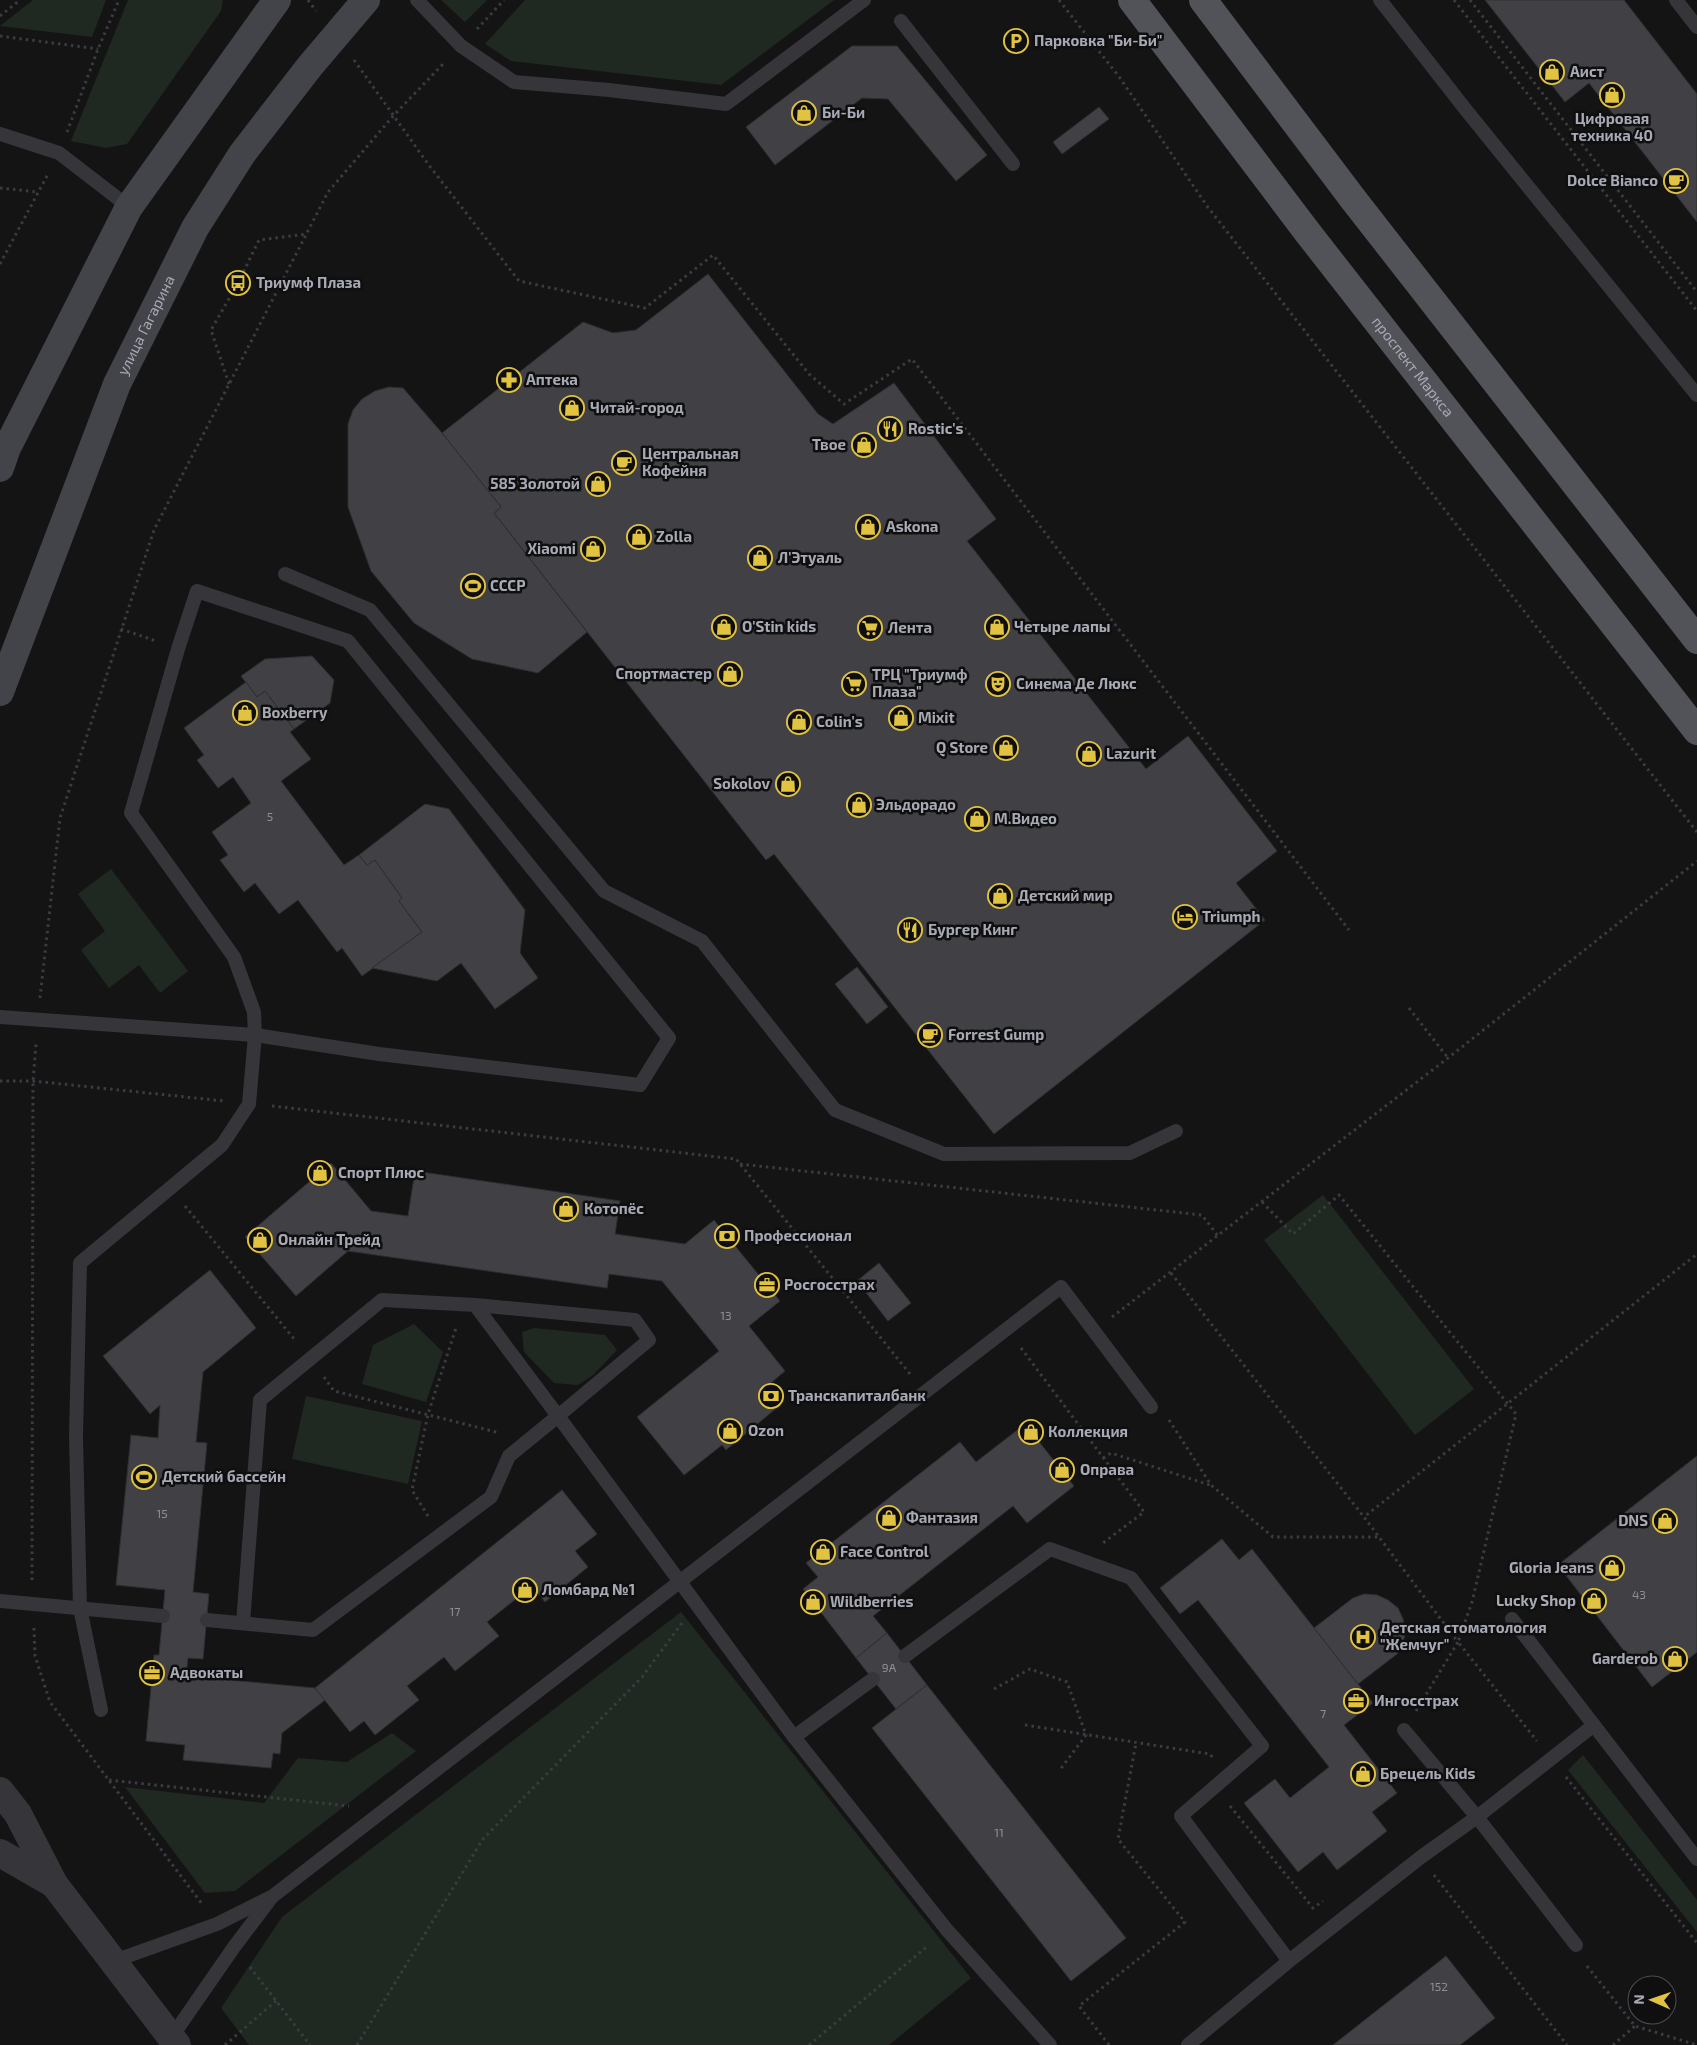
<svg xmlns="http://www.w3.org/2000/svg" width="1697" height="2045" font-family="'Exo 2',sans-serif">
  <style>
    .green { fill: #202822 }
    .building { fill: #414145; stroke: #2f2e31 }
    .lines { fill: none; stroke-linecap: round; stroke-linejoin: round }
    .path { stroke: #3b3c41; stroke-width: 3; stroke-dasharray: 2.5 4; stroke-linecap: butt }
    .service { stroke: #35353a; stroke-width: 14 }
    .minor { stroke: #35353a; stroke-width: 28 }
    .secondary { stroke: #43444a; stroke-width: 28 }
    .primary { stroke: #525259; stroke-width: 28 }
    .labels { text-anchor: middle; stroke-width: 5; stroke-linejoin: round; paint-order: stroke }
    .number-label { font-size: 12px; fill: #8e8f98 }
    .poi-label { font-size: 15px; font-weight: bold; fill: #a7a9b4; stroke: #0f0f10; text-anchor: start }
    .street-label { font-size: 15px; fill: #a7a9b4; stroke: #0f0f10 }
  </style>
  <rect width="100%" height="100%" fill="#141415"/>
  <g class="green">
    <path d="M33,0H106L92,37L0,26Z"/>
    <path d="M128,0H223L221,11L127,144L106,148L71,141Z"/>
    <path d="M441,0H487L465,22Z"/>
    <path d="M525,0H834L721,85L511,61L485,44Z"/>
    <path d="M111,869L188,971L160,993L139,965L109,988L81,950L105,931L78,894Z"/>
    <path d="M1323,1195L1474,1389L1415,1435L1264,1240Z"/>
    <path d="M414,1324L443,1352L426,1402L362,1384L373,1345Z"/>
    <path d="M534,1328L605,1335L617,1350L593,1375L578,1385L554,1383L524,1352L522,1332Z"/>
    <path d="M306,1396L422,1421L408,1484L292,1459Z"/>
    <path d="M681,1612L971,1978L889,2045H249L221,2008L282,1917Z"/>
    <path d="M392,1733L416,1751L235,1891L205,1893L125,1787L264,1803L298,1758L347,1762Z"/>
    <path d="M1583,1755L1697,1900V1932L1568,1770Z"/>
  </g>
  <g class="building">
    <path d="M1485,0H1624L1697,94V222L1589,83L1565,102Z"/>
    <path d="M852,46H897L987,155L956,181L888,99L862,98L775,165L746,127Z"/>
    <path d="M1099,107L1109,119L1062,154L1053,142Z"/>
    <path d="M708,274L818,414L833,424L894,383L996,519L967,541L1146,769L1188,736L1277,851L1236,883L1265,920L994,1134L774,854L766,860L494,513L501,507L442,433L583,322L613,333L636,330Z"/>
    <path d="M389,387L403,388L442,433L501,507L494,513L587,632L538,673L472,659L414,623L371,571L348,507V424L353,410L362,399L375,391Z"/>
    <path d="M312,656L334,680L330,703L294,729L265,691L257,697L241,676L265,659Z"/>
    <path d="M246,682L257,697L265,691L294,729L290,732L311,759L281,781L344,865L359,855L367,865L375,860L402,898L399,901L422,932L362,976L342,948L337,952L298,900L279,914L255,883L244,892L220,860L228,855L212,832L251,803L233,777L218,788L197,760L204,755L184,728Z"/>
    <path d="M425,804L449,809L525,910L520,953L538,978L495,1009L461,963L437,981L372,968L422,932L399,901L402,898L375,860L367,865L359,855Z"/>
    <path d="M857,967L888,1007L867,1024L835,984Z"/>
    <path d="M331,1163L371,1211L408,1216L415,1171L620,1201L615,1234L685,1244L714,1220L780,1301L749,1326L785,1371L765,1388L779,1406L726,1450L722,1445L684,1475L637,1417L719,1351L662,1281L609,1274L607,1288L348,1251L296,1296L245,1237Z"/>
    <path d="M879,1263L911,1303L888,1321L857,1281Z"/>
    <path d="M210,1270L256,1328L203,1372L196,1442L207,1443L193,1592L209,1594L203,1659L188,1658L186,1676L315,1688L325,1700L282,1733L280,1754L273,1753L271,1768L183,1760L185,1745L146,1741L154,1655H159L165,1590L116,1585L131,1435L158,1438L160,1405L150,1414L103,1356Z"/>
    <path d="M1025,1424L1074,1486L1027,1523L1013,1506L873,1616L887,1633L856,1658L803,1589L818,1577L806,1563L960,1442L976,1462Z"/>
    <path d="M1697,1456V1652L1652,1687L1558,1565Z"/>
    <path d="M1697,1456V1652L1652,1687L1558,1565Z"/>
    <path d="M562,1490L597,1534L575,1551L588,1567L545,1602L532,1586L487,1622L499,1636L455,1671L444,1657L407,1686L419,1700L375,1735L364,1721L350,1732L315,1688Z"/>
    <path d="M1222,1539L1239,1560L1252,1549L1373,1703L1344,1725L1397,1793L1372,1812L1387,1831L1337,1870L1323,1852L1298,1872L1244,1803L1275,1779L1290,1798L1329,1767L1198,1600L1180,1614L1160,1588Z"/>
    <path d="M1364,1594L1377,1595L1388,1600L1398,1608L1403,1619L1406,1631L1403,1643L1397,1654L1358,1684L1314,1628L1353,1598Z"/>
    <path d="M887,1633L927,1685L896,1709L856,1658Z"/>
    <path d="M927,1685L1126,1938L1071,1981L872,1728Z"/>
    <path d="M1446,1956L1495,2018L1460,2045H1333Z"/>
  </g>
  <g class="lines">
    <g class="path">
      <path d="M308,0L316,11"/>
      <path d="M1059,0L1120,78L1207,206L1697,832"/>
      <path d="M1454,0L1697,311"/>
      <path d="M1470,0L1697,292"/>
      <path d="M0,16L20,0"/>
      <path d="M477,29L504,0"/>
      <path d="M0,36L98,49"/>
      <path d="M354,60L428,164L519,281L645,308L713,255L809,374L844,404L912,359L1349,930"/>
      <path d="M67,132L98,49L119,0"/>
      <path d="M0,188L38,192"/>
      <path d="M0,264L48,174"/>
      <path d="M229,384L211,330L238,283L259,240L307,234"/>
      <path d="M121,629L156,641"/>
      <path d="M40,998L60,818L154,530L328,192L394,115L445,62"/>
      <path d="M1409,1008L1448,1058"/>
      <path d="M0,1081H33L224,1101"/>
      <path d="M272,1106L736,1159L910,1374"/>
      <path d="M740,1164L1202,1215L1218,1236"/>
      <path d="M1262,1202L1293,1234L1339,1195L1516,1414L1472,1602L1458,1642L1537,1741"/>
      <path d="M185,1206L295,1340"/>
      <path d="M1171,1273L1364,1517"/>
      <path d="M1112,1317L1448,1058L1697,861"/>
      <path d="M1021,1348L1144,1512L1103,1543"/>
      <path d="M324,1377L334,1391L500,1433"/>
      <path d="M1169,1420L1211,1485L1273,1537H1378"/>
      <path d="M1103,1458L1111,1453L1210,1485"/>
      <path d="M428,1516L412,1490L428,1414L456,1328"/>
      <path d="M32,1580L33,1081L36,1044"/>
      <path d="M34,1628L35,1656L50,1702L202,1904"/>
      <path d="M994,1689L1030,1669L1067,1682L1086,1735L1059,1771"/>
      <path d="M1416,1711L1458,1642L1364,1517L1697,1254"/>
      <path d="M1025,1725L1210,1754L1213,1758"/>
      <path d="M1566,1777L1697,1943"/>
      <path d="M109,1780L349,1806"/>
      <path d="M1230,1806L1313,1908L1323,1901"/>
      <path d="M1434,1875L1567,2045"/>
      <path d="M1587,1966L1635,2026L1697,2045"/>
      <path d="M250,1967L310,2045"/>
      <path d="M225,2045L277,2000"/>
      <path d="M357,2045L483,1839L642,1677L682,1623"/>
      <path d="M809,2045L929,1945"/>
      <path d="M1109,2045L1079,2006L1185,1922L1118,1839L1136,1743"/>
      <path d="M1613,2045L1635,2026"/>
    </g>
    <g class="service">
      <path d="M417,0L461,46L514,82L609,90L726,104L864,0"/>
      <path d="M1380,0L1466,110L1697,395"/>
      <path d="M1676,0L1697,27"/>
      <path d="M901,21L1013,164"/>
      <path d="M0,134L59,153L129,207"/>
      <path d="M285,574L370,610L604,891L702,941L835,1110L944,1154L1130,1153L1176,1131"/>
      <path d="M0,1017L255,1035L379,1054L640,1085L669,1038L348,641L197,591L178,649L131,813L234,957L254,1012L255,1035L249,1104L222,1145L80,1263L76,1437L80,1608L101,1710"/>
      <path d="M0,1601L163,1616"/>
      <path d="M1512,1619L1697,1859"/>
      <path d="M207,1620L313,1630L491,1497L509,1456L558,1416L794,1737L947,1930L1050,2045"/>
      <path d="M243,1623L260,1400L382,1300L475,1305L558,1416L649,1340L635,1320L475,1305"/>
      <path d="M905,1656L1050,1549L1131,1578L1262,1746L1181,1816L1289,1961L1421,1857L1477,1817L1404,1730"/>
      <path d="M794,1737L873,1679"/>
      <path d="M1576,1945L1477,1817L1594,1725"/>
      <path d="M114,1961L217,1924L273,1896L1061,1287L1151,1407"/>
      <path d="M171,2038L234,1947L271,1898"/>
      <path d="M1188,2045L1289,1961"/>
    </g>
    <g class="minor">
      <path d="M0,1791L18,1814L54,1884L177,2045"/>
      <path d="M0,1853L54,1884"/>
    </g>
    <g class="secondary">
      <path d="M0,468L7,448L129,207L277,0"/>
      <path id="s1" d="M0,692L117,384L195,228L242,154L310,66L366,0"/>
    </g>
    <g class="primary">
      <path id="s2" d="M1132,0L1308,233L1697,731"/>
      <path d="M1203,0L1353,199L1697,640"/>
    </g>
  </g>
  <defs>
    <symbol id="parking-ring" viewBox="-11 -11 22 22"><circle r="9.5" fill="#0f0f10" stroke="#e1c341" stroke-width="1.5"/><path d="M-3.5-5.5H1a3.5 3.5 0 0 1 0 7H-1V5.5H-3.5ZM-1-3.4V-.6H.8a1.4 1.4 0 0 0 0-2.8Z" fill="#e1c341"/></symbol>
    <symbol id="shop-ring" viewBox="-11 -11 22 22"><circle r="9.5" fill="#0f0f10" stroke="#e1c341" stroke-width="1.5"/><path d="M-5-2.5h2.3a2.7 3.5 0 0 1 5.4 0H5L5.5 6h-11ZM-1.5-2.5h3a1.5 2.3 0 0 0-3 0Z" fill="#e1c341"/></symbol>
    <symbol id="cafe-ring" viewBox="-11 -11 22 22"><circle r="9.5" fill="#0f0f10" stroke="#e1c341" stroke-width="1.5"/><path d="M-5.5-4.5H6V0H3Q3 3.5 0 3.5H-2.5Q-5.5 3.5-5.5 0ZM3-3.2v2h1.7v-2ZM-6 4.5H4V6H-6Z" fill="#e1c341"/></symbol>
    <symbol id="bus-ring" viewBox="-11 -11 22 22"><circle r="9.5" fill="#0f0f10" stroke="#e1c341" stroke-width="1.5"/><path d="M-5-6H5V4H4V6H2V4H-2V6H-4V4H-5ZM-3.5-4V0h7V-4ZM-3.5 1.2v1.5H-2V1.2ZM2 1.2v1.5H3.5V1.2Z" fill="#e1c341"/></symbol>
    <symbol id="pharmacy-ring" viewBox="-11 -11 22 22"><circle r="9.5" fill="#0f0f10" stroke="#e1c341" stroke-width="1.5"/><path d="M-2-6h4v4h4v4h-4v4h-4v-4h-4v-4h4Z" fill="#e1c341"/></symbol>
    <symbol id="restaurant-ring" viewBox="-11 -11 22 22"><circle r="9.5" fill="#0f0f10" stroke="#e1c341" stroke-width="1.5"/><path d="M-5-6h1v4h1v-4h1v4h1v-4h1v5L-1.5 .5V6h-2V.5L-5-1ZM5-6V6H3V1.5H1.5Q1.5-4 5-6Z" fill="#e1c341"/></symbol>
    <symbol id="stadium-ring" viewBox="-11 -11 22 22"><circle r="9.5" fill="#0f0f10" stroke="#e1c341" stroke-width="1.5"/><path d="M0-5a6.5 5 0 1 0 0 10a6.5 5 0 1 0 0-10ZM-3.5-1.8h7v3.6h-7Z" fill="#e1c341"/></symbol>
    <symbol id="supermarket-ring" viewBox="-11 -11 22 22"><circle r="9.5" fill="#0f0f10" stroke="#e1c341" stroke-width="1.5"/><path d="M-6-5.5h2.5l.6 2H6L4.5 2H-2.5L-4.4-4H-6ZM-1.5 3.2a1.3 1.3 0 1 0 .1 0ZM3 3.2a1.3 1.3 0 1 0 .1 0Z" fill="#e1c341"/></symbol>
    <symbol id="theatre-ring" viewBox="-11 -11 22 22"><circle r="9.5" fill="#0f0f10" stroke="#e1c341" stroke-width="1.5"/><path d="M-5-5.5Q0-4 5-5.5V0Q5 5 0 6Q-5 5-5 0ZM-3.3-2.5H-1v1.5H-3.3ZM1-2.5H3.3v1.5H1ZM-2.8 1Q0 5.5 2.8 1Z" fill="#e1c341"/></symbol>
    <symbol id="hotel-ring" viewBox="-11 -11 22 22"><circle r="9.5" fill="#0f0f10" stroke="#e1c341" stroke-width="1.5"/><path d="M-6-4.5h1.5V1H6V5H4.5V3h-9V5H-6ZM-4 0a1.8 1.8 0 1 1 3.6 0ZM.5 0V-2.5h3Q6-2.5 6 0Z" fill="#e1c341"/></symbol>
    <symbol id="bank-ring" viewBox="-11 -11 22 22"><circle r="9.5" fill="#0f0f10" stroke="#e1c341" stroke-width="1.5"/><path d="M-6-4H6V4H-6ZM0-2.3a2.3 2.3 0 1 0 0 4.6a2.3 2.3 0 1 0 0-4.6Z" fill="#e1c341"/></symbol>
    <symbol id="office-ring" viewBox="-11 -11 22 22"><circle r="9.5" fill="#0f0f10" stroke="#e1c341" stroke-width="1.5"/><path d="M-6-3h4V-5.5h4V-3h4V5H-6ZM-1-4.5V-3h2v-1.5ZM-6 0V1H6V0Z" fill="#e1c341"/></symbol>
    <symbol id="hospital-ring" viewBox="-11 -11 22 22"><circle r="9.5" fill="#0f0f10" stroke="#e1c341" stroke-width="1.5"/><path d="M-5-5h3v3.5h4V-5h3V5h-3V1.5h-4V5h-3Z" fill="#e1c341"/></symbol>
  </defs>
  <g fill-rule="evenodd">
    <use href="#parking-ring" x="1002" y="27" width="28" height="28"/>
    <use href="#shop-ring" x="1538" y="58" width="28" height="28"/>
    <use href="#shop-ring" x="1598" y="81" width="28" height="28"/>
    <use href="#shop-ring" x="790" y="99" width="28" height="28"/>
    <use href="#cafe-ring" x="1662" y="167" width="28" height="28"/>
    <use href="#bus-ring" x="224" y="269" width="28" height="28"/>
    <use href="#pharmacy-ring" x="495" y="366" width="28" height="28"/>
    <use href="#shop-ring" x="558" y="394" width="28" height="28"/>
    <use href="#restaurant-ring" x="876" y="415" width="28" height="28"/>
    <use href="#shop-ring" x="850" y="431" width="28" height="28"/>
    <use href="#cafe-ring" x="610" y="449" width="28" height="28"/>
    <use href="#shop-ring" x="584" y="470" width="28" height="28"/>
    <use href="#shop-ring" x="854" y="513" width="28" height="28"/>
    <use href="#shop-ring" x="625" y="523" width="28" height="28"/>
    <use href="#shop-ring" x="579" y="535" width="28" height="28"/>
    <use href="#shop-ring" x="746" y="544" width="28" height="28"/>
    <use href="#stadium-ring" x="459" y="572" width="28" height="28"/>
    <use href="#shop-ring" x="710" y="613" width="28" height="28"/>
    <use href="#shop-ring" x="983" y="613" width="28" height="28"/>
    <use href="#supermarket-ring" x="856" y="614" width="28" height="28"/>
    <use href="#shop-ring" x="716" y="660" width="28" height="28"/>
    <use href="#supermarket-ring" x="840" y="670" width="28" height="28"/>
    <use href="#theatre-ring" x="984" y="670" width="28" height="28"/>
    <use href="#shop-ring" x="231" y="699" width="28" height="28"/>
    <use href="#shop-ring" x="887" y="704" width="28" height="28"/>
    <use href="#shop-ring" x="785" y="708" width="28" height="28"/>
    <use href="#shop-ring" x="992" y="734" width="28" height="28"/>
    <use href="#shop-ring" x="1075" y="740" width="28" height="28"/>
    <use href="#shop-ring" x="774" y="770" width="28" height="28"/>
    <use href="#shop-ring" x="845" y="791" width="28" height="28"/>
    <use href="#shop-ring" x="963" y="805" width="28" height="28"/>
    <use href="#shop-ring" x="986" y="882" width="28" height="28"/>
    <use href="#hotel-ring" x="1171" y="903" width="28" height="28"/>
    <use href="#restaurant-ring" x="896" y="916" width="28" height="28"/>
    <use href="#cafe-ring" x="916" y="1021" width="28" height="28"/>
    <use href="#shop-ring" x="306" y="1159" width="28" height="28"/>
    <use href="#shop-ring" x="552" y="1195" width="28" height="28"/>
    <use href="#bank-ring" x="713" y="1222" width="28" height="28"/>
    <use href="#shop-ring" x="246" y="1226" width="28" height="28"/>
    <use href="#office-ring" x="753" y="1271" width="28" height="28"/>
    <use href="#bank-ring" x="757" y="1382" width="28" height="28"/>
    <use href="#shop-ring" x="716" y="1417" width="28" height="28"/>
    <use href="#shop-ring" x="1017" y="1418" width="28" height="28"/>
    <use href="#shop-ring" x="1048" y="1456" width="28" height="28"/>
    <use href="#stadium-ring" x="130" y="1463" width="28" height="28"/>
    <use href="#shop-ring" x="875" y="1504" width="28" height="28"/>
    <use href="#shop-ring" x="1651" y="1507" width="28" height="28"/>
    <use href="#shop-ring" x="809" y="1538" width="28" height="28"/>
    <use href="#shop-ring" x="1598" y="1554" width="28" height="28"/>
    <use href="#shop-ring" x="511" y="1576" width="28" height="28"/>
    <use href="#shop-ring" x="1580" y="1587" width="28" height="28"/>
    <use href="#shop-ring" x="799" y="1588" width="28" height="28"/>
    <use href="#hospital-ring" x="1349" y="1623" width="28" height="28"/>
    <use href="#shop-ring" x="1661" y="1645" width="28" height="28"/>
    <use href="#office-ring" x="138" y="1659" width="28" height="28"/>
    <use href="#office-ring" x="1342" y="1687" width="28" height="28"/>
    <use href="#shop-ring" x="1349" y="1760" width="28" height="28"/>
  </g>
  <g class="labels">
    <g class="number-label">
      <text x="270" y="821">5</text>
      <text x="726" y="1320">13</text>
      <text x="162" y="1518">15</text>
      <text x="1639" y="1599">43</text>
      <text x="455" y="1616">17</text>
      <text x="889" y="1672">9А</text>
      <text x="1323" y="1718">7</text>
      <text x="999" y="1837">11</text>
      <text x="1439" y="1991">152</text>
    </g>
    <g class="poi-label">
      <text x="1034" y="46">Парковка "Би-Би"</text>
      <text x="1570" y="77">Аист</text>
      <text x="822" y="118">Би-Би</text>
      <text x="1612" y="124" text-anchor="middle">Цифровая<tspan x="1612" dy="17">техника 40</tspan></text>
      <text x="1658" y="186" text-anchor="end">Dolce Bianco</text>
      <text x="256" y="288">Триумф Плаза</text>
      <text x="526" y="385">Аптека</text>
      <text x="590" y="413">Читай-город</text>
      <text x="908" y="434">Rostic's</text>
      <text x="846" y="450" text-anchor="end">Твое</text>
      <text x="642" y="459">Центральная<tspan x="642" dy="17">Кофейня</tspan></text>
      <text x="580" y="489" text-anchor="end">585 Золотой</text>
      <text x="886" y="532">Askona</text>
      <text x="656" y="542">Zolla</text>
      <text x="576" y="554" text-anchor="end">Xiaomi</text>
      <text x="778" y="563">Л'Этуаль</text>
      <text x="490" y="591">СССР</text>
      <text x="742" y="632">O'Stin kids</text>
      <text x="1014" y="632">Четыре лапы</text>
      <text x="888" y="633">Лента</text>
      <text x="712" y="679" text-anchor="end">Спортмастер</text>
      <text x="872" y="680">ТРЦ "Триумф<tspan x="872" dy="17">Плаза"</tspan></text>
      <text x="1016" y="689">Синема Де Люкс</text>
      <text x="262" y="718">Boxberry</text>
      <text x="918" y="723">Mixit</text>
      <text x="816" y="727">Colin's</text>
      <text x="988" y="753" text-anchor="end">Q Store</text>
      <text x="1106" y="759">Lazurit</text>
      <text x="770" y="789" text-anchor="end">Sokolov</text>
      <text x="876" y="810">Эльдорадо</text>
      <text x="994" y="824">М.Видео</text>
      <text x="1018" y="901">Детский мир</text>
      <text x="1202" y="922">Triumph</text>
      <text x="928" y="935">Бургер Кинг</text>
      <text x="948" y="1040">Forrest Gump</text>
      <text x="338" y="1178">Спорт Плюс</text>
      <text x="584" y="1214">Котопёс</text>
      <text x="744" y="1241">Профессионал</text>
      <text x="278" y="1245">Онлайн Трейд</text>
      <text x="784" y="1290">Росгосстрах</text>
      <text x="788" y="1401">Транскапиталбанк</text>
      <text x="748" y="1436">Ozon</text>
      <text x="1048" y="1437">Коллекция</text>
      <text x="1080" y="1475">Оправа</text>
      <text x="162" y="1482">Детский бассейн</text>
      <text x="906" y="1523">Фантазия</text>
      <text x="1648" y="1526" text-anchor="end">DNS</text>
      <text x="840" y="1557">Face Control</text>
      <text x="1594" y="1573" text-anchor="end">Gloria Jeans</text>
      <text x="542" y="1595">Ломбард №1</text>
      <text x="1576" y="1606" text-anchor="end">Lucky Shop</text>
      <text x="830" y="1607">Wildberries</text>
      <text x="1380" y="1633">Детская стоматология<tspan x="1380" dy="17">"Жемчуг"</tspan></text>
      <text x="1658" y="1664" text-anchor="end">Garderob</text>
      <text x="170" y="1678">Адвокаты</text>
      <text x="1374" y="1706">Ингосстрах</text>
      <text x="1380" y="1779">Брецель Kids</text>
    </g>
    <g class="street-label">
      <text dy="5" stroke="none"><textPath href="#s1" startOffset="395">улица Гагарина</textPath></text>
      <text dy="5" stroke="none"><textPath href="#s2" startOffset="462">проспект Маркса</textPath></text>
    </g>
  </g>
  <g transform="translate(1652 2000) rotate(272)"><circle r="24" fill="#0f0f10" stroke="#4c4d52"/>
  <path d="M0-4L9 19L0 12L-9 19Z" fill="#e1c341"/>
  <text y="-8" font-size="14" font-weight="bold" text-anchor="middle" fill="#a7a9b4">N</text>
  </g>
</svg>
